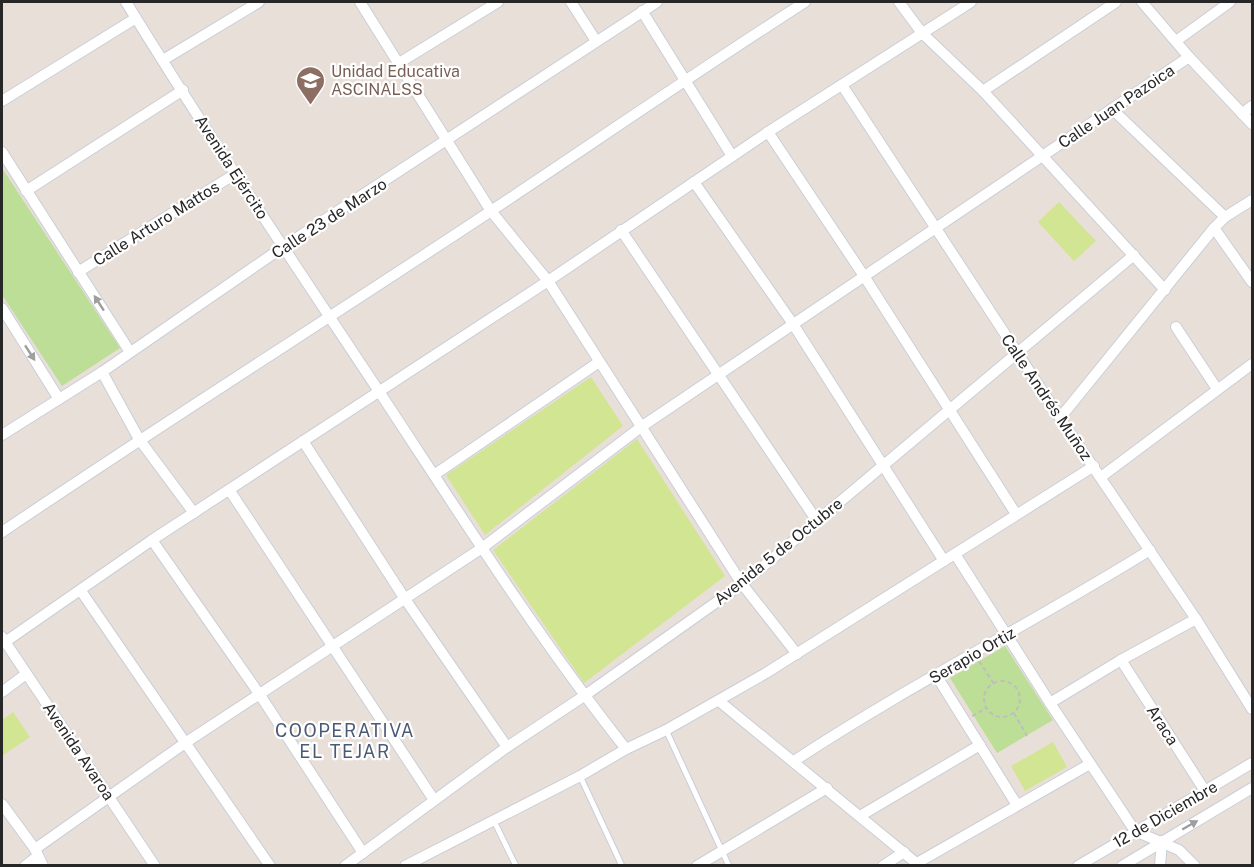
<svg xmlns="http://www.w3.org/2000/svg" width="1254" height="867" font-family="'Public Sans',sans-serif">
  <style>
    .green { fill: #bcde97 }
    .pitch { fill: #d1e593 }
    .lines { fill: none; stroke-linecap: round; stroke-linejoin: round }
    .lane-casing { stroke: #c8ced9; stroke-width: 7 }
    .street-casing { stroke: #c8ced9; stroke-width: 12 }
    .path { stroke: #bebebe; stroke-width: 2; stroke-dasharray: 4.5 3; stroke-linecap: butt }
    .lane { stroke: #fff; stroke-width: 5 }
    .street { stroke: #fff; stroke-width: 10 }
    .oneway { fill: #9e9e9e }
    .labels { text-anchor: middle; stroke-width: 4.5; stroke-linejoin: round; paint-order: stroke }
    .education-label { font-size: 16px; fill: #785e54; stroke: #fff; text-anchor: start }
    .street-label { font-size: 16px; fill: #272727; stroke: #fff }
    .neighbourhood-label { font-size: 18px; letter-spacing: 1.5px; fill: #4a5a75; stroke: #fff }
  </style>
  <rect width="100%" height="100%" fill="#e9dfd9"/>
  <g class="green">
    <path d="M2,168L120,348L62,386L2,295Z"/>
    <path d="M1005,646L1053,720L997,753L950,678Z"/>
  </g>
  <g class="pitch">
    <path d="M1059,202L1096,241L1074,261L1038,222Z"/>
    <path d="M591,377L623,426L485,535L446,475Z"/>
    <path d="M637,439L725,576L584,683L493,550Z"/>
    <path d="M13,712L30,737L2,756V720Z"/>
    <path d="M1053,742L1067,767L1025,791L1011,766Z"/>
  </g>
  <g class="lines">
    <defs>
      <g id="lane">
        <path d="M666,730L729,866"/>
        <path d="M580,776L622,866"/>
        <path d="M494,821L516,866"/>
      </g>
      <g id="street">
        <path d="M126,2C209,137 298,269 386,402C463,519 539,639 626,749"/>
        <path d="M360,2L491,211L548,281L742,584L797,654"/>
        <path d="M571,2L596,41"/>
        <path d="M899,2L922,33L983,91L1165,290"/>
        <path d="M1142,2L1189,57L1252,124"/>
        <path d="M642,11L732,156"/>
        <path d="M1176,41L1230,2"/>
        <path d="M163,60L259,2"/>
        <path d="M399,63L498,2"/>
        <path d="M842,85L1060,418L1196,619L1252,709"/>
        <path d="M983,91L1116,2"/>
        <path d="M2,101L136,18"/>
        <path d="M1112,109L1225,217"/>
        <path d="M1242,114L1252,106"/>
        <path d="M768,132L864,276L1016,514"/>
        <path d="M2,152L130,352"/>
        <path d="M694,182L793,324L944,561"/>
        <path d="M26,191L183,90"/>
        <path d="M1214,228L1252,282"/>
        <path d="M621,230L817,521"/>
        <path d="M78,272L235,174"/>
        <path d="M2,308L59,399"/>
        <path d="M1176,327L1217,389"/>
        <path d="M102,372L139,439L194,513"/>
        <path d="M1060,418L1214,228L1225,217L1252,200"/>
        <path d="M2,435L102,372L283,247L657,2"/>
        <path d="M303,441L405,599L507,747"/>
        <path d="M434,475L599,362"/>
        <path d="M1101,477L1252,364"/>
        <path d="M230,491L434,800"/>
        <path d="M2,532C163,423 328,319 491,211C596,141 699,70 805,2"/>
        <path d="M152,540L260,695L363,853"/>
        <path d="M955,554L1050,703L1135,831L1179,850L1195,866"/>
        <path d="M81,591L270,866"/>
        <path d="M2,637L155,866"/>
        <path d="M5,642L152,540L548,281L768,132L971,2"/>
        <path d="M1121,660L1205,791"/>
        <path d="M936,675L1017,805"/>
        <path d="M2,692L26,674"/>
        <path d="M719,701L920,866"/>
        <path d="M1050,703L1121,660L1196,619"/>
        <path d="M794,761C909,685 1033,623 1150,550"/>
        <path d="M2,804L35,849L43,866"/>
        <path d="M860,816L980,745"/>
        <path d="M35,849L185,743L482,548L641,427L1189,57"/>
        <path d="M917,863L1090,764"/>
        <path d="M25,866L38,856"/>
        <path d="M345,866L507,747L584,696L742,584L1134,255"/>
        <path d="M405,866L580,776L626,749L666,730L766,673L1094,466"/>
        <path d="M697,866L827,788"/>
        <path d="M883,866L904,852"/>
        <path d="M1078,866L1252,763"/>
        <path d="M1122,866L1252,788"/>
        <path d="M1160,866L1162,841"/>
      </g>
    </defs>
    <use href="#lane" class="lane-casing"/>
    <use href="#street" class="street-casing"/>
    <g class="path">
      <path d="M979,661L994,684"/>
      <circle cx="1002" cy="699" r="18"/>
      <path d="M1014,713L1027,736"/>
      <path d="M972,716L986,708"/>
    </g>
    <use href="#lane" class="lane"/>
    <use href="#street" class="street"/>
  </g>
  <defs><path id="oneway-solid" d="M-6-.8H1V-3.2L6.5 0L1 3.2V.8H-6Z" transform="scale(1.5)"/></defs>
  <g class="oneway">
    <use href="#oneway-solid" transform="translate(99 303) rotate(-123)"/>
    <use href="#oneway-solid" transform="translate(30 353) rotate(57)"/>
    <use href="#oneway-solid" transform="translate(1190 825) rotate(-30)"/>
  </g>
  <defs>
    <symbol id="school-pin" viewBox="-11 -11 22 30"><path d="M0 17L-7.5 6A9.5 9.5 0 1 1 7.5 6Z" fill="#8d6e63" stroke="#fff"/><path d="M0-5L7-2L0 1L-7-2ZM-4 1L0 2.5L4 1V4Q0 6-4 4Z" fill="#fff"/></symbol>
  </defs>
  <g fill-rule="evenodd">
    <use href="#school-pin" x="294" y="64" width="33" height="45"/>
  </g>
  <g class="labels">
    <g class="education-label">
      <text x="331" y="77">Unidad Educativa<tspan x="331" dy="18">ASCINALSS</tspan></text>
    </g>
    <g class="street-label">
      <text transform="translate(1116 106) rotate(-34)" y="6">Calle Juan Pazoica</text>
      <text transform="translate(232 167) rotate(57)" y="6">Avenida Ejército</text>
      <text transform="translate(329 218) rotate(-33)" y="6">Calle 23 de Marzo</text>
      <text transform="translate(156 223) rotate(-32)" y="6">Calle Arturo Mattos</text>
      <text transform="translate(1047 397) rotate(56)" y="6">Calle Andrés Muñoz</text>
      <text transform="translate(778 551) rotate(-39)" y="6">Avenida 5 de Octubre</text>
      <text transform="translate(972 655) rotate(-30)" y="6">Serapio Ortiz</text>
      <text transform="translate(1163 725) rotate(57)" y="6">Araca</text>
      <text transform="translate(79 751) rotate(56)" y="6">Avenida Avaroa</text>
      <text transform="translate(1165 814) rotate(-30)" y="6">12 de Diciembre</text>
    </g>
    <g class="neighbourhood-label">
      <text x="345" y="737">COOPERATIVA<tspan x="345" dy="21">EL TEJAR</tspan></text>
    </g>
  </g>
  <rect width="1254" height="867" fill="none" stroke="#272727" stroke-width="6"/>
</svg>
